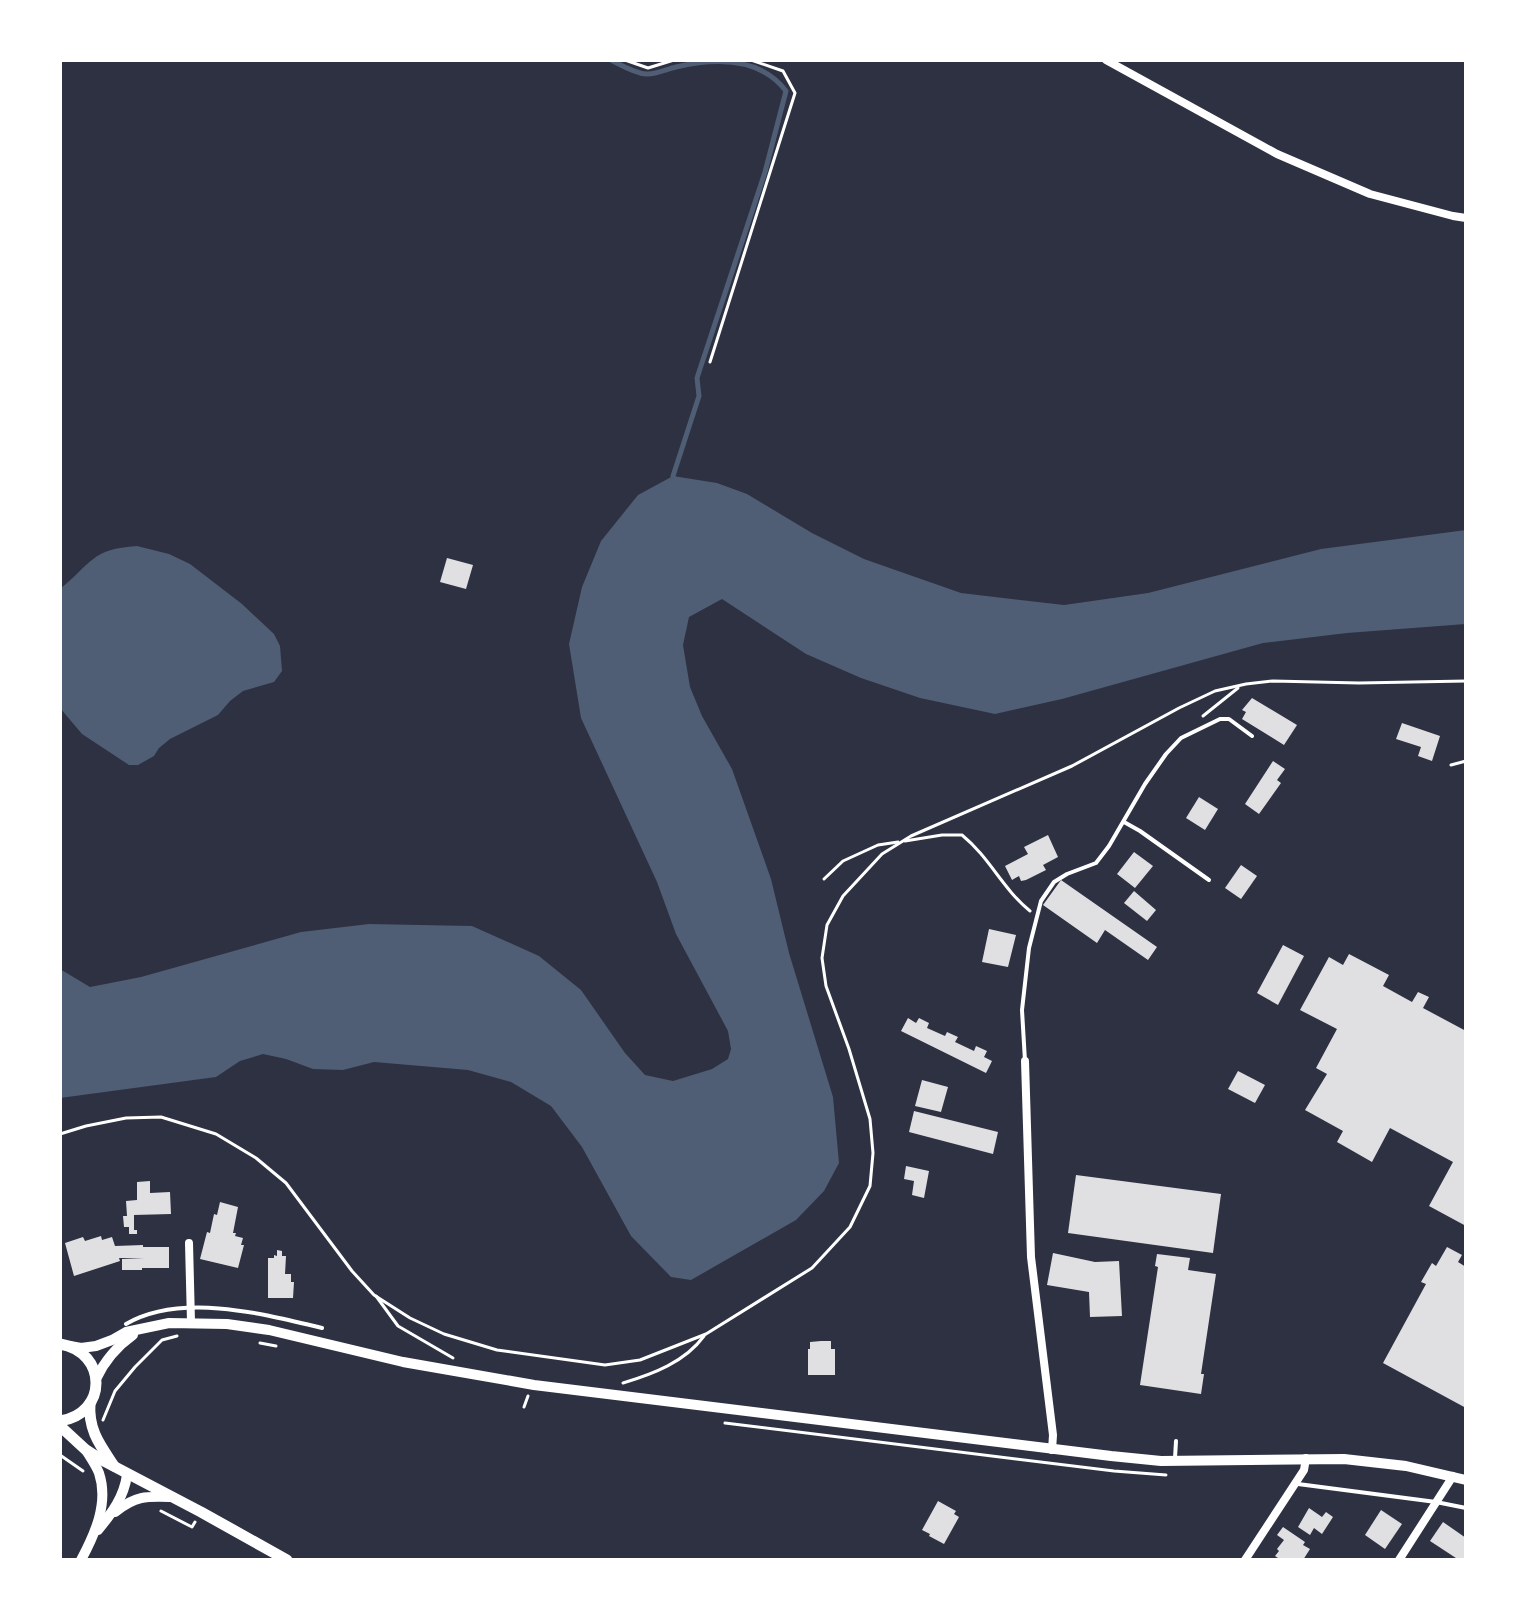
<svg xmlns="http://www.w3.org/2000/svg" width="1526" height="1620" font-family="Roboto,sans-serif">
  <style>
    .water { fill: #4f5d75 }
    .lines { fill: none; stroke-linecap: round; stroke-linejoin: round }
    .stream { stroke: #4f5d75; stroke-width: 5 }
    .building { fill: #e0e0e3 }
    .path { stroke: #fff; stroke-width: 3 }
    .service { stroke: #fff; stroke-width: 4 }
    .minor { stroke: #fff; stroke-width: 8 }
    .tertiary { stroke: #fff; stroke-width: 10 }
    .secondary { stroke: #fff; stroke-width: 11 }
  </style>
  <rect width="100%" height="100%" fill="#2d3142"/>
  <g class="water">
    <path d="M673,476L717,483L747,494L812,533L864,559L961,593L1064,605L1148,593L1321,549L1466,530V624L1347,633L1263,643L1062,699L995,714L920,698L861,678L806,654L722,599L689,617L683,645L690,687L702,716L732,769L771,879L789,953L833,1097L839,1163L824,1191L796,1220L691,1280L671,1277L631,1236L582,1147L551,1106L511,1082L468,1070L374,1062L343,1070L313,1069L286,1059L263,1054L240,1061L216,1077L60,1098V969L90,987L141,977L301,932L369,924L472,926L539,956L581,990L625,1053L645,1075L673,1081L712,1069L728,1059L731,1049L728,1031L676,934L657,882L581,718L569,644L582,587L601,541L638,495Z"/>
    <path d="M137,546L169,554L190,564L242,604L274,634L280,646L282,671L274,682L243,691L230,701L218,715L170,739L159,748L154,756L138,765H129L82,734L60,708V589C92,563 91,549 137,546Z"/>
  </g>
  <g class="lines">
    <path class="stream" d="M611,60C621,65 634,73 646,74C655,75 667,69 676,67C715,58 760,57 786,91L765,172L697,378L699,396L673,476L674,482"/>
  </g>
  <g class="building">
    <path d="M447,558L473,565L466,589L440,582Z"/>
    <path d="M1252,698L1297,725L1284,745L1242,719L1246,712L1242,710Z"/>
    <path d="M1402,723L1440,736L1432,761L1418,756L1421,747L1396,739Z"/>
    <path d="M1273,761L1285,769L1277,780L1281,783L1259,814L1245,804Z"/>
    <path d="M1199,797L1218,809L1205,830L1186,818Z"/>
    <path d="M1048,835L1058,857L1043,865L1046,870L1026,880L1021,881L1019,876L1012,880L1005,866L1028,854L1024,847Z"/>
    <path d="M1134,852L1153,866L1135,888L1117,874Z"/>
    <path d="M1241,865L1257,876L1241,899L1225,888Z"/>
    <path d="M1061,880L1157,947L1148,960L1105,930L1097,943L1043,905Z"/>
    <path d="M1134,891L1156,910L1147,921L1124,903Z"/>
    <path d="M989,929L1016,935L1008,967L982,962Z"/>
    <path d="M1283,945L1304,956L1278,1005L1257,993Z"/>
    <path d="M1349,954L1389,975L1383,986L1412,1002L1418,992L1429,997L1423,1008L1466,1031V1226L1429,1206L1453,1162L1390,1128L1372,1162L1337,1142L1343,1131L1305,1110L1327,1074L1316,1068L1337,1029L1300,1010L1329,957L1343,965Z"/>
    <path d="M908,1018L916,1023L919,1018L929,1023L927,1028L945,1036L947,1032L958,1037L955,1042L974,1051L976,1046L987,1051L984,1057L992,1061L986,1073L901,1031Z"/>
    <path d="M1238,1071L1265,1085L1255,1103L1228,1089Z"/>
    <path d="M922,1080L948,1087L941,1112L915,1106Z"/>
    <path d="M914,1111L998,1132L993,1154L909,1132Z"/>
    <path d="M906,1166L929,1171L924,1198L912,1195L914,1181L904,1179Z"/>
    <path d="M1076,1175L1221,1194L1213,1253L1068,1233Z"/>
    <path d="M150,1181V1193L170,1192L171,1214L134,1215V1230H137V1234H129V1227H124L123,1216H127L126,1201L137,1200V1182Z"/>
    <path d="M220,1202L238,1207L233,1233H236L235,1236L243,1238L241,1245H244L238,1268L200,1259L207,1232L210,1233L214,1214L217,1215Z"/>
    <path d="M101,1236L102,1240L112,1237L115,1246L143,1245V1247H169V1268H142V1270H122V1259L144,1258H119L120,1261L74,1276L65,1243L83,1237L85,1241Z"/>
    <path d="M1447,1247L1462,1255L1458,1262L1466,1267V1408L1383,1363L1426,1284L1421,1282L1432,1263L1436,1266Z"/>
    <path d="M277,1250L282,1251V1256H286L285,1274H291V1282H294L293,1298H268V1258H274V1255L277,1256Z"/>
    <path d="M1053,1253L1095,1262L1119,1261L1122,1316L1090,1317L1089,1292L1047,1285Z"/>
    <path d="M1157,1254L1190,1258L1188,1270L1216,1274L1201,1374H1204L1201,1394L1140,1385L1158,1267L1155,1266Z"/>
    <path d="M821,1341H831V1349H835V1375H808V1349H810V1342Z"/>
    <path d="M938,1501L956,1511L954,1514L959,1517L944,1544L929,1536L930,1534L922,1530Z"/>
    <path d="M1309,1508L1322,1517L1326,1512L1333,1517L1322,1534L1314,1528L1310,1535L1298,1527Z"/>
    <path d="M1381,1510L1402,1524L1385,1549L1365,1535Z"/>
    <path d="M1443,1522L1466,1538V1560H1459L1430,1541Z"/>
    <path d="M1283,1527L1305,1542L1303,1545L1310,1549L1303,1560H1281L1275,1556L1279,1551L1277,1549L1284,1540L1277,1535Z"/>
  </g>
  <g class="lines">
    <g class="path">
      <path d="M625,60L648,68L674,60"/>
      <path d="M710,362L795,93L783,71L751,60"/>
      <path d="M1203,716L1238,688"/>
      <path d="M1451,765L1466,761"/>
      <path d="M905,841L942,835H962C990,858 1002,888 1030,911"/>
      <path d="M824,879L843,861L878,845L898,842"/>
      <path d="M60,1134L86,1126L126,1118L161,1117L216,1134L256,1158L286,1183L352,1271L374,1295L410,1318L444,1334L497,1350L605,1365L640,1360L706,1334L812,1268L850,1227L870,1186L873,1153L870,1119L849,1049L826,986L822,958L827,925L843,896L882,854L911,836L1072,766L1179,708L1215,691L1246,684L1273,681L1359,683L1466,681"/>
      <path d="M376,1296L398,1326L453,1358"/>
      <path d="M260,1343L276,1346"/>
      <path d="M623,1383C653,1374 685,1362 704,1336"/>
      <path d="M524,1407L528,1396"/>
      <path d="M103,1420L115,1391L135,1367L162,1340L177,1336"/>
      <path d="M725,1423L1114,1471L1166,1475"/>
      <path d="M60,1455L83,1471"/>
      <path d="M161,1511L192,1527L195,1522"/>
    </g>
    <g class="service">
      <path d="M1124,822L1140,831L1209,880"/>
      <path d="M1025,1061L1022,1010L1029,948L1041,901L1054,882L1067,874L1096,863L1109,846L1145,784L1166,754L1181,738L1220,719H1229L1252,736"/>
      <path d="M126,1324C181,1292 264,1314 322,1328"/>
      <path d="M1175,1458L1176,1441"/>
      <path d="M1298,1484L1436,1502L1466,1508"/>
    </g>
    <g class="minor">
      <path d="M1106,60L1277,154L1370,194L1453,216L1466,218"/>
      <path d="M1025,1061L1031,1257L1053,1435L1052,1450"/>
      <path d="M189,1243L191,1322"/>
      <path d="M1245,1560L1304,1470L1306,1458"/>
      <path d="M1399,1560L1453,1476"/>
    </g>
    <g class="tertiary">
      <path d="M70,1346L81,1348L96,1346L112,1340L126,1332L169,1323L227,1324L269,1330L403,1362L534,1385L1111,1456L1161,1461L1344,1459L1406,1466L1466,1480"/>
      <path d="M96,1379C105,1360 116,1347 133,1335"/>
      <path d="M115,1512C135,1496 146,1496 170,1497"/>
      <path d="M98,1530C112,1513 124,1497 127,1475"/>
      <path d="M81,1560C95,1534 109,1503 99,1473C96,1465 90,1457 86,1450"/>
    </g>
    <g class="secondary">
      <path d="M60,1344C108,1352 108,1414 60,1421"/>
      <path d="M90,1403C88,1430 100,1445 114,1466"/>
      <path d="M60,1426L86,1450L100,1459L201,1512L287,1560"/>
    </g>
  </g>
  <rect width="1526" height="1620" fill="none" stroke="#ffffff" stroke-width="124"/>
</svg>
